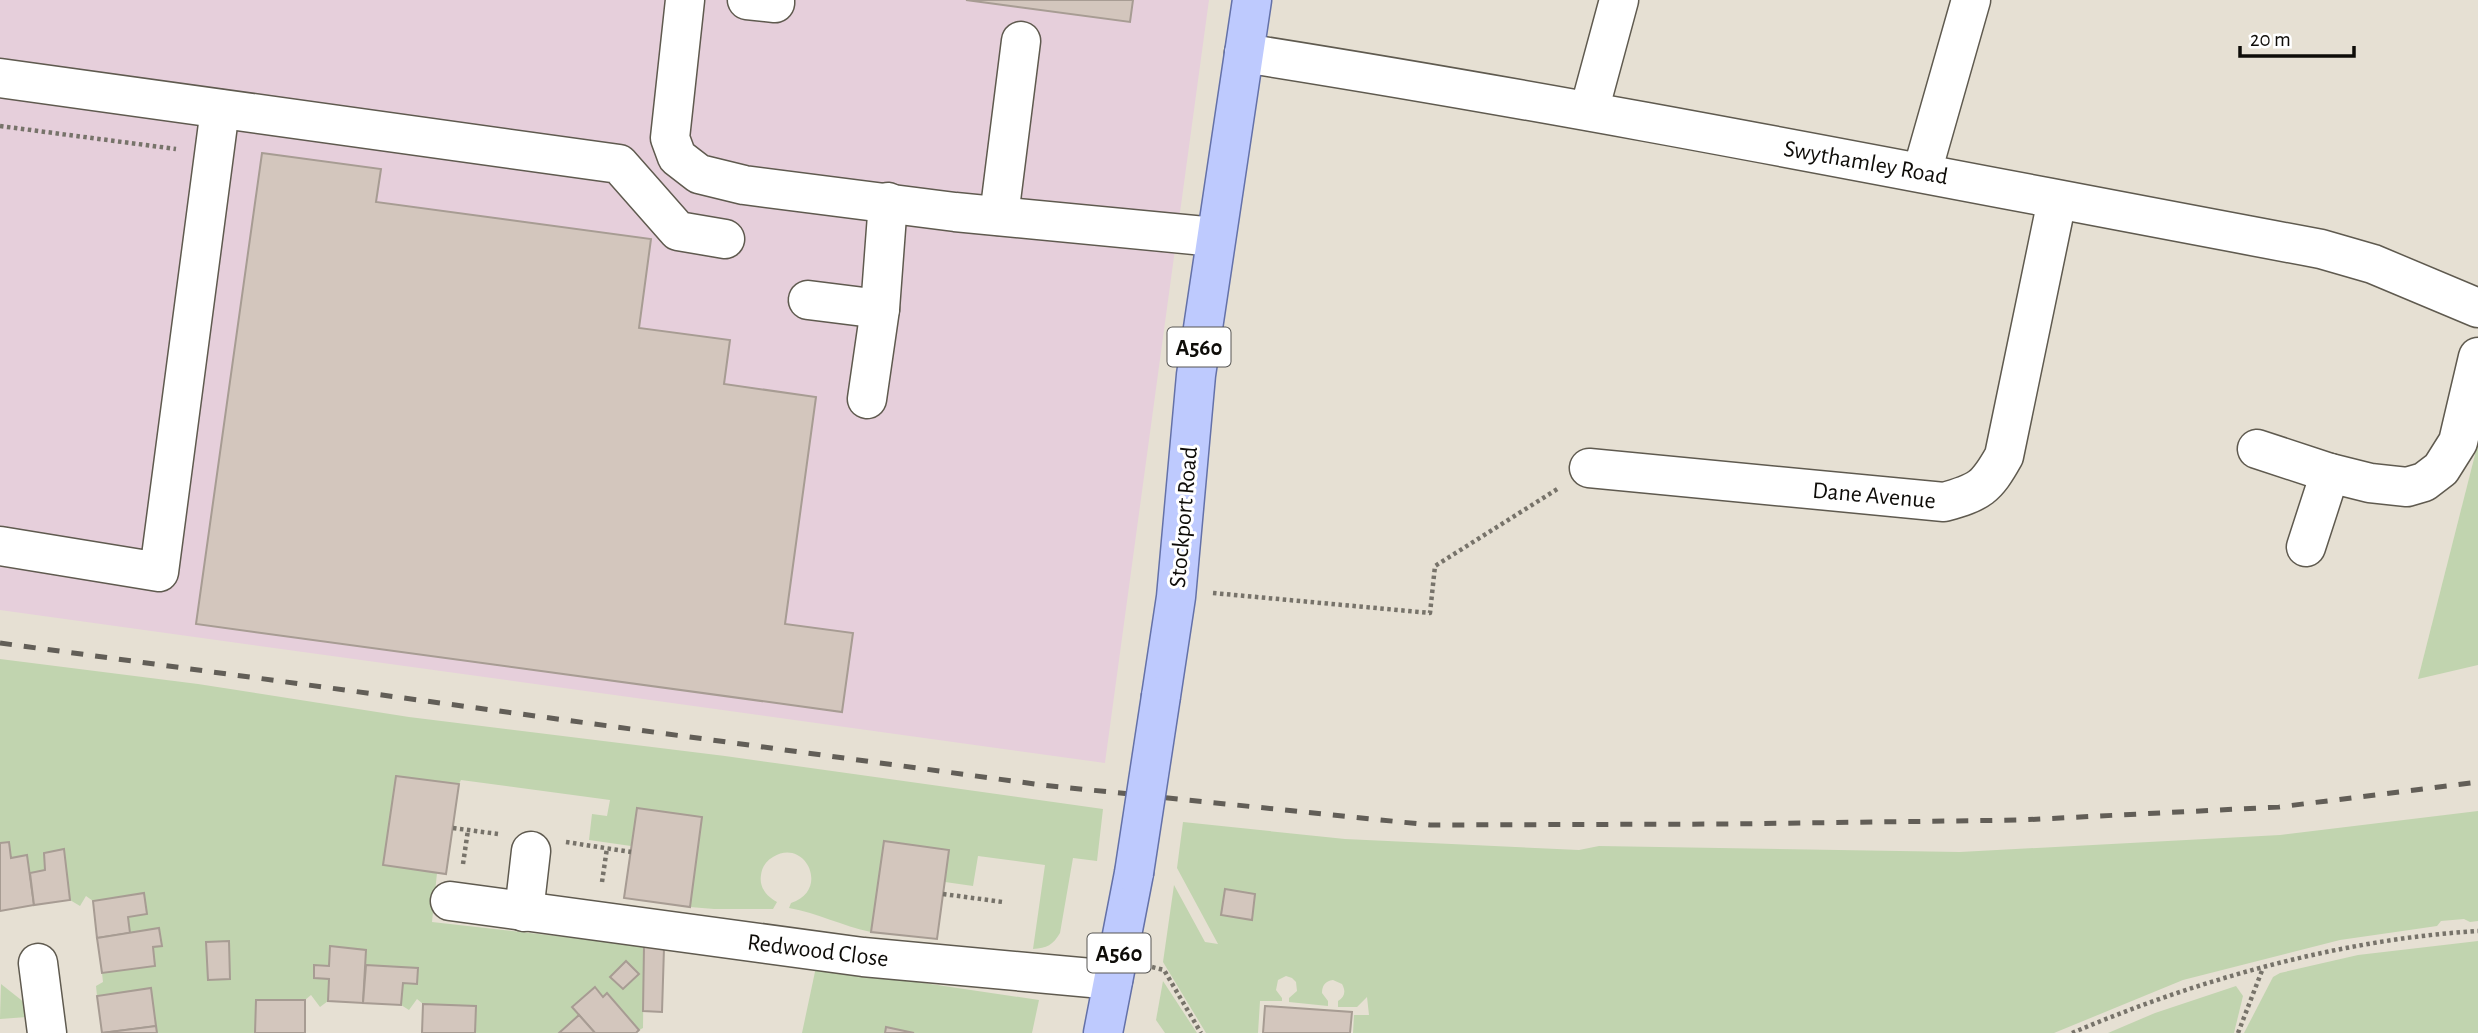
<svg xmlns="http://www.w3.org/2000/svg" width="2478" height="1033" font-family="'Alegreya Sans',sans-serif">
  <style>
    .commercial { fill: #e6cfdb }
    .green { fill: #c1d4af; fill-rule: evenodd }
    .building { fill: #d3c6bd; stroke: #a79c93; stroke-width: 2 }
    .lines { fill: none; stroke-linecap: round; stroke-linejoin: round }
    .minor-casing { stroke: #5f5a4f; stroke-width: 41 }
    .major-casing { stroke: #6471a8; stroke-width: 41 }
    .path { stroke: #77736a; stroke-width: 4.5; stroke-dasharray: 3.5 3.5; stroke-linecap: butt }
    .minor { stroke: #fff; stroke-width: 38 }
    .major { stroke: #becafe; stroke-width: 38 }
    .rail { stroke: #625e57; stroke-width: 5; stroke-dasharray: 12 12; stroke-linecap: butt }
    .major-bridge-casing { stroke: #6471a8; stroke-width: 41; stroke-linecap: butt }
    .major-bridge { stroke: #becafe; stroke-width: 38 }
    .labels { text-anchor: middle; stroke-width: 6; stroke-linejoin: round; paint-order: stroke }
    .shield { fill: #fff; stroke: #565552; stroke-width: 2 }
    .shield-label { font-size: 23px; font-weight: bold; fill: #0e0c08 }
    .street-label { font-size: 24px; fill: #0e0c08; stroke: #fff }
  </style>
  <rect width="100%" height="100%" fill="#e6e0d3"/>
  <path class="commercial" d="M0,0H1209L1105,763L0,610Z"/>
  <g class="green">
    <path d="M2478,443V665L2418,679Z"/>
    <path d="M0,659L198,684L409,717L725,756L1103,809L1097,861L1073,858L1060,933C1053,945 1047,948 1033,949L1045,865L978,856L973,886L945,882L949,850L884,841L871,932C842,926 818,913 789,908L791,903C831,890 805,837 773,857C766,861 762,867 761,875C759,887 766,896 777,902L773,909H714L690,907L702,817L637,808L631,846L589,840L592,814L607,816L610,800L461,780L459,784L396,776L383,865L437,873L432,922L644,946L643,1028L639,1030L607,993L603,997L595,987L572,1007L579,1015L559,1033H475V1006L423,1004L417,999L409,1010L401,1005L403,983L417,984L418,968L366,965V950L331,946L329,966H314V978L329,979L328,1001L320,1007L311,995L305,1000H256L255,1033H157L151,988L97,996L96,986L103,982L102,973L155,966L153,947L162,946L159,929L130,933L128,917L147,913L144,894L93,901L86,896L80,906L70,900L63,849L44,853L45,870L30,873L27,855L11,858L9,842L0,843ZM229,941L230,979L208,980L206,943Z"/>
    <path d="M2478,811V921L2470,922L2464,919L2441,921L2437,926L2340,940L2183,980L2054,1033H1353L1354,1015H1369L1367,997L1357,1007H1338V1001C1345,997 1346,991 1342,984L1333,980C1325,981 1322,986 1322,993L1328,1001V1006L1289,1002V998L1297,991L1296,982L1292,978L1286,976L1278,980L1276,990L1282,998V1001H1260L1258,1033H1206L1163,962L1174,885L1205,942L1218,944L1177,868L1183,822L1345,839L1579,850L1599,846L1960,852L2280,835ZM1225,890L1255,894L1252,920L1222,915Z"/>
    <path d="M2478,941V1033H2244L2273,977L2280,973L2358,955Z"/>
    <path d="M816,967L1039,1000L1032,1033H914L887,1027L885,1033H802Z"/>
    <path d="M1163,981L1197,1033H1165L1156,1020Z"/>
    <path d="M1,984L25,1003L27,1017L0,1019Z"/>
    <path d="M2236,986L2243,996L2234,1033H2108L2155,1013Z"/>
  </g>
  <g class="building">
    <path d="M966,0H1133L1130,22Z"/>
    <path d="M262,153L381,169L376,202L651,239L639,328L730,340L724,384L816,397L785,624L853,633L842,712L196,624Z"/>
    <path d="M396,776L459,784L446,874L383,865Z"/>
    <path d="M637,808L702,817L690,907L624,898Z"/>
    <path d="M884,841L949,850L937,939L871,932Z"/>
    <path d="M9,842L11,858L27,855L34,905L0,911V843Z"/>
    <path d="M64,849L70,900L34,905L30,873L45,870L44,853Z"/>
    <path d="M1225,889L1255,894L1252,920L1221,915Z"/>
    <path d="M144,893L147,914L128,917L130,933L97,938L93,901Z"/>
    <path d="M159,928L162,946L153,947L155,966L102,973L97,938Z"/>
    <path d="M229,941L230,979L208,980L206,942Z"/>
    <path d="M330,946L366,950L363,1003L328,1001L329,979L314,978V965L329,966Z"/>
    <path d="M644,946L664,948L662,1012L643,1011Z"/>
    <path d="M626,961L639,974L623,989L610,977Z"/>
    <path d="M366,965L418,968L417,984L403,983L401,1005L363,1003Z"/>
    <path d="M595,987L603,997L607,993L639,1030L636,1033H595L572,1007Z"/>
    <path d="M151,988L156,1026L102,1033L97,996Z"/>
    <path d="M256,1000H305V1033H255Z"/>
    <path d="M423,1004L476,1006L475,1033H422Z"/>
    <path d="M1265,1006L1352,1012L1350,1033H1263Z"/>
    <path d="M579,1015L595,1033H559Z"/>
    <path d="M156,1026L157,1033H102Z"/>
    <path d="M886,1027L914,1033H885Z"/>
  </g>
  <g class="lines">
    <defs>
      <g id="minor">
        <path d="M685,0L670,138L677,157L699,174L744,185L955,212L1215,237"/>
        <path d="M747,0L775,3V0"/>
        <path d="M1244,53C1605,110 1962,182 2321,249L2373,264L2478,308"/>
        <path d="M0,78L619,164L678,231L725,239"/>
        <path d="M1589,111L1619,0"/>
        <path d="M1922,172L1971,0"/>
        <path d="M999,216L1021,41"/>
        <path d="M808,300L880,309"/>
        <path d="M867,399L880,309L888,202"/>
        <path d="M2257,449L2330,473L2370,483L2407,487L2424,482L2441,469L2458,442L2478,357"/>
        <path d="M1589,468L1944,502C1980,492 1986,488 2004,456L2057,200"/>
        <path d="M0,546L159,572L220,109"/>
        <path d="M2306,547L2330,473"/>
        <path d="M450,901L863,957L1113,980"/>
        <path d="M524,912L531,851"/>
        <path d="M38,963L47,1033"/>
      </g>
      <g id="major">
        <path d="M1161,696L1176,597L1196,375L1252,0"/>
        <path d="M1103,1033L1134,873"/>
      </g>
    </defs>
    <use href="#minor" class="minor-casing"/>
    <use href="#major" class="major-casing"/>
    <g class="path">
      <path d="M0,126L176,149"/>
      <path d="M1213,593L1430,613L1435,566L1559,488"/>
      <path d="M453,828L498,834"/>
      <path d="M566,842L631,852"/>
      <path d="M463,864L468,830"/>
      <path d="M602,882L607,848"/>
      <path d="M943,894L1003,902"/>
      <path d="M1152,967L1164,970L1201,1033"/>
      <path d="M2072,1033C2196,980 2342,939 2478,931"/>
      <path d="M2238,1033L2263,968"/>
    </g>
    <use href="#minor" class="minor"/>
    <use href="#major" class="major"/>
    <path class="rail" d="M0,643L1042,785L1430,825L1730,824L2020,820L2279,807L2478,782"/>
    <defs>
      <path id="major-bridge" d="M1134,873L1161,696"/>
    </defs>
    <use href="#major-bridge" class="major-bridge-casing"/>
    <use href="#major-bridge" class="major-bridge"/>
  </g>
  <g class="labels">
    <g class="shield">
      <rect x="1167.5" y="327.5" width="63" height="39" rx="5"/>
      <rect x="1087.5" y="933.5" width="63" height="39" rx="5"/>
    </g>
    <g class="shield-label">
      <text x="1199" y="355">A560</text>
      <text x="1119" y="961">A560</text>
    </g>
    <g class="street-label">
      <text transform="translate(1866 162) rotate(10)" y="8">Swythamley Road</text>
      <text transform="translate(1874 495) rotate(5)" y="8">Dane Avenue</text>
      <text transform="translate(1183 517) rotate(-85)" y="8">Stockport Road</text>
      <text transform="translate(818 950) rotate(7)" y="8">Redwood Close</text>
    </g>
  </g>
  <path d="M2240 46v10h114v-10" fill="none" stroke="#0e0c08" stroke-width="3.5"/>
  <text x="2250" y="46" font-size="21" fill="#0e0c08" stroke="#ffffff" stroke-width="5" paint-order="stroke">20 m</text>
</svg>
